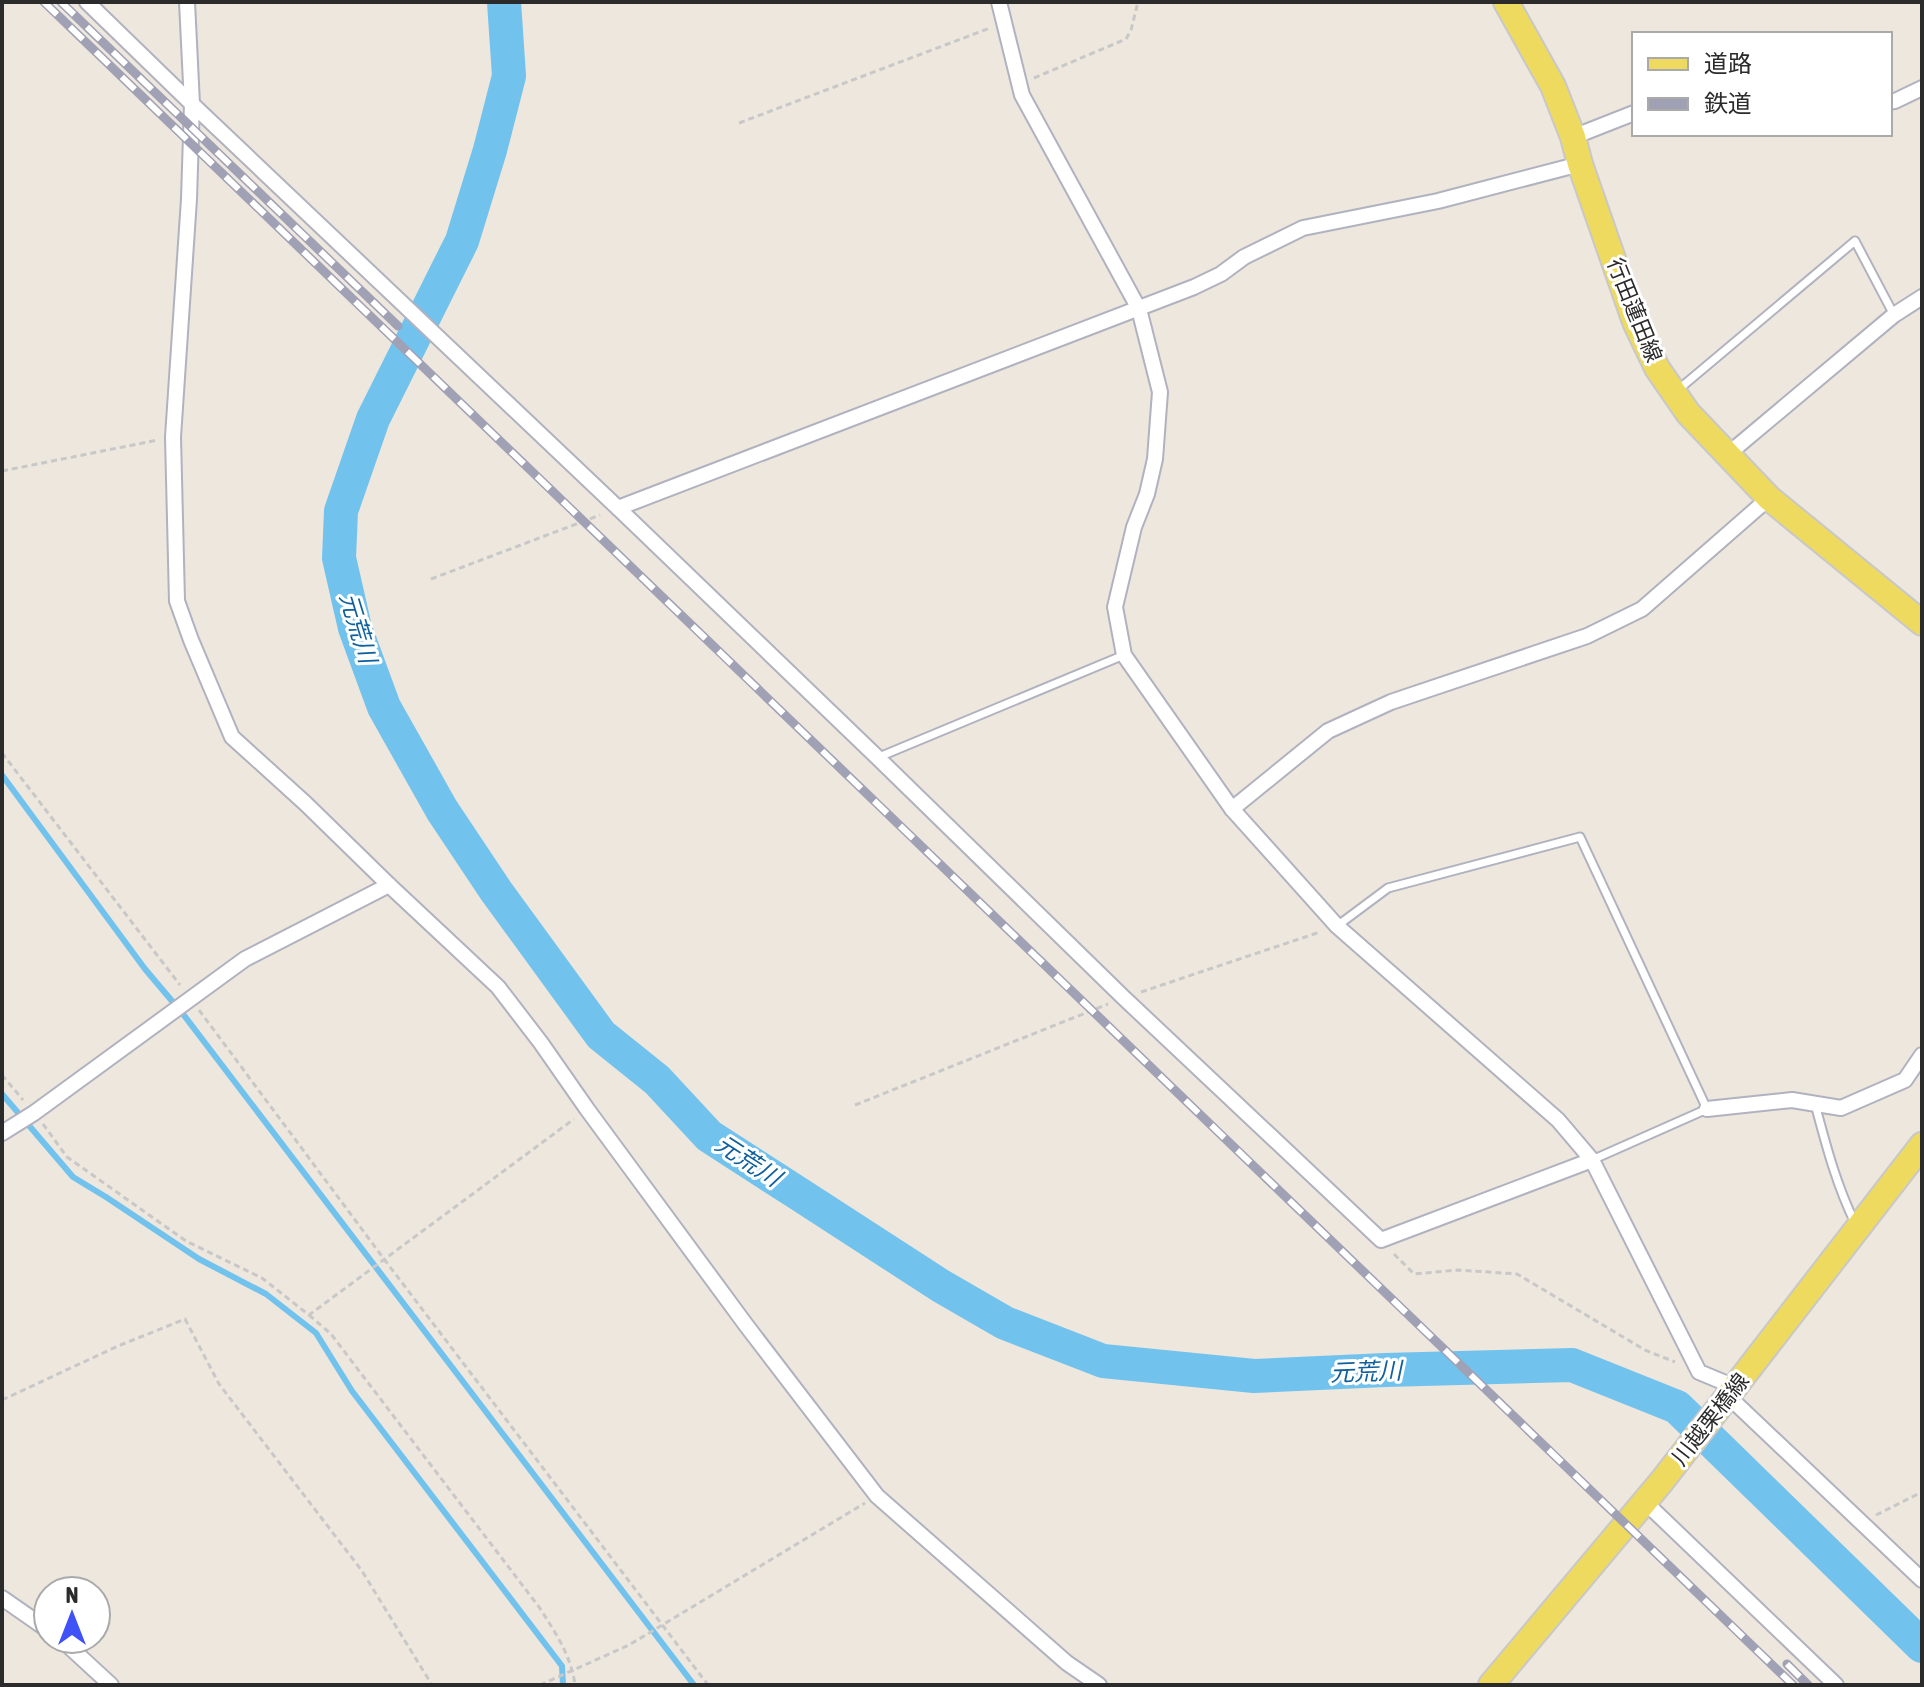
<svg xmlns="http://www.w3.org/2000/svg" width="1924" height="1687" font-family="'Asap Condensed','Noto Sans JP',sans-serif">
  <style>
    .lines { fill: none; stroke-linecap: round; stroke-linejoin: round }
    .stream { stroke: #72c2ee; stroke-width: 6 }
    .river { stroke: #72c2ee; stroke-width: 34 }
    .lane-casing { stroke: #b1b2bf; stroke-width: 11 }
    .street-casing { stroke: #b1b2bf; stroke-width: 18 }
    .primary-casing { stroke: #c8c8c8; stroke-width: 28 }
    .path { stroke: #c8c8c8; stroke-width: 3; stroke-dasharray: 6 4; stroke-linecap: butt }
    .lane { stroke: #fff; stroke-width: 7 }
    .street { stroke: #fff; stroke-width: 14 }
    .primary { stroke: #efda60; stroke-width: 24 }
    .rail-casing { stroke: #a0a1b5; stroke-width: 9 }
    .rail { stroke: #fff; stroke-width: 6; stroke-dasharray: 18; stroke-linecap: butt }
    .labels { text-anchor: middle; stroke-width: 6; stroke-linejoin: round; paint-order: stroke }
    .street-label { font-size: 22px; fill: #2b2b2b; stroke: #fff }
    .water-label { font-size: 24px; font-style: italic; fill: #0f609c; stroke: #fff }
  </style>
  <rect width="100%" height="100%" fill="#ede7dd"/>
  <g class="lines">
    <g class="stream">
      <path d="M2,775L145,969L183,1014L694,1685"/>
      <path d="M2,1094L73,1177L106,1197L199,1259L266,1294L316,1333L352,1391L562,1666L563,1685"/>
    </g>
    <path class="river" d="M504,2L509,76L490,150L462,241L373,419L341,511L339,558L355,628L384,707L442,810L496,891L601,1035L657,1080L709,1136L799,1194L941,1286L1005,1323L1103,1361L1254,1376L1385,1370L1572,1365L1677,1407L1922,1646"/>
    <defs>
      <g id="lane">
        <path d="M1679,389L1855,241L1894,315"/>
        <path d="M879,757L1124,655"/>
        <path d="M1337,926L1388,888L1580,837L1707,1109L1592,1160"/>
        <path d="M1815,1104C1826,1145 1836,1184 1855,1223"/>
      </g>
      <g id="street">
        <path d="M87,2L192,104L618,508L878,758L1124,998L1381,1240L1592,1160"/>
        <path d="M187,2L192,104L189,199L173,437L177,601L191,640L232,737L305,803L389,885L498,987L541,1043L587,1109L746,1325L877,1496L1067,1663L1099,1685"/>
        <path d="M999,2L1022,95L1139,309L1160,392L1155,459L1147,494L1134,527L1115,607L1124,655L1232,809L1337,926L1558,1120L1592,1160L1699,1372L1735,1387"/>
        <path d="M1890,102L1895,101L1922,88"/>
        <path d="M1573,137L1634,113"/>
        <path d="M1727,455L1894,315L1922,297"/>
        <path d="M618,508L1194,287L1221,274L1244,257L1303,228L1438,201L1580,164"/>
        <path d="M1232,809L1328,731L1391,702L1587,636L1642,609L1769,498"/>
        <path d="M1707,1109L1792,1100L1841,1108L1905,1080L1922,1055"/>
        <path d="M2,1133L34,1113L245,959L389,885"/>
        <path d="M1728,1396L1922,1580"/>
        <path d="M1645,1502L1836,1685"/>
        <path d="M2,1598L48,1630"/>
        <path d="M61,1639L111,1685"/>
      </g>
      <g id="primary">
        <path d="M1506,2L1553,86L1573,137L1580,164L1635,322L1657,368L1688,413L1769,498L1922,623"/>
        <path d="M1491,1685L1662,1481L1922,1145"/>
      </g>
    </defs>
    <use href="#lane" class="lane-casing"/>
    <use href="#street" class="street-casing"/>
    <use href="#primary" class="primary-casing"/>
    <g class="path">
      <path d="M1034,78L1126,39L1131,30L1138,2"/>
      <path d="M739,123L990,28"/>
      <path d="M2,471L158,440"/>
      <path d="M431,579L600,515"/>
      <path d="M2,753L180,985"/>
      <path d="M1141,992L1320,932"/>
      <path d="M199,1010L384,1259L708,1685"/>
      <path d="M2,1075L23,1100"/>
      <path d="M855,1105L1108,1004"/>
      <path d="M43,1124L67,1157L186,1241L262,1278L309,1315L574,1119"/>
      <path d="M1394,1254L1414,1274L1458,1270L1517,1274L1645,1350L1675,1362"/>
      <path d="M309,1315L331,1334L539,1607C555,1632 571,1655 575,1685"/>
      <path d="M2,1400L118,1346L185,1319L219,1384L362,1571L432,1685"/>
      <path d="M1876,1515L1922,1492"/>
      <path d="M540,1685L629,1645L865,1503"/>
    </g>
    <use href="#lane" class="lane"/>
    <use href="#street" class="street"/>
    <use href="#primary" class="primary"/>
    <defs>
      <g id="rail">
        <path d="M44,2L1793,1685"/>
        <path d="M61,2L398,326"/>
        <path d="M1787,1664L1808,1685"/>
      </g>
    </defs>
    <use href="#rail" class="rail-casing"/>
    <use href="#rail" class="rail"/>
  </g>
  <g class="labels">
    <g class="street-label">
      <text transform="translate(1635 310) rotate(68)" y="8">行田蓮田線</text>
      <text transform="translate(1710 1419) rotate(-52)" y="8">川越栗橋線</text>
    </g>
    <g class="water-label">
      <text transform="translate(358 628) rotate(73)" y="8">元荒川</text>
      <text transform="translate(748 1161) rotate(33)" y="8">元荒川</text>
      <text transform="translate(1366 1372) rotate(-2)" y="8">元荒川</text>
    </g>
  </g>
  <rect width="1924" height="1687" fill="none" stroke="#2b2b2b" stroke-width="8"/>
  <rect x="1632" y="32" width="260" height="104" fill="#ffffff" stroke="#aaaaaa" stroke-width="2"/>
  <rect x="1648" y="58" width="40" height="12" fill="#efda60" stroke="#aaaaaa" stroke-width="2"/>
  <text x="1704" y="72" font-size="24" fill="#2b2b2b">道路</text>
  <rect x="1648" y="98" width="40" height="12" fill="#a0a1b5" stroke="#aaaaaa" stroke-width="2"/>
  <text x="1704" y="112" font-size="24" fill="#2b2b2b">鉄道</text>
  <g transform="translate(72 1615)"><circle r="38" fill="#ffffff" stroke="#aaaaaa" stroke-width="2"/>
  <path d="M0-6L14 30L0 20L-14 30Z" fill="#3f52f8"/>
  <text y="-12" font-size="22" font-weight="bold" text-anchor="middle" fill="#2b2b2b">N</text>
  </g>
</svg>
